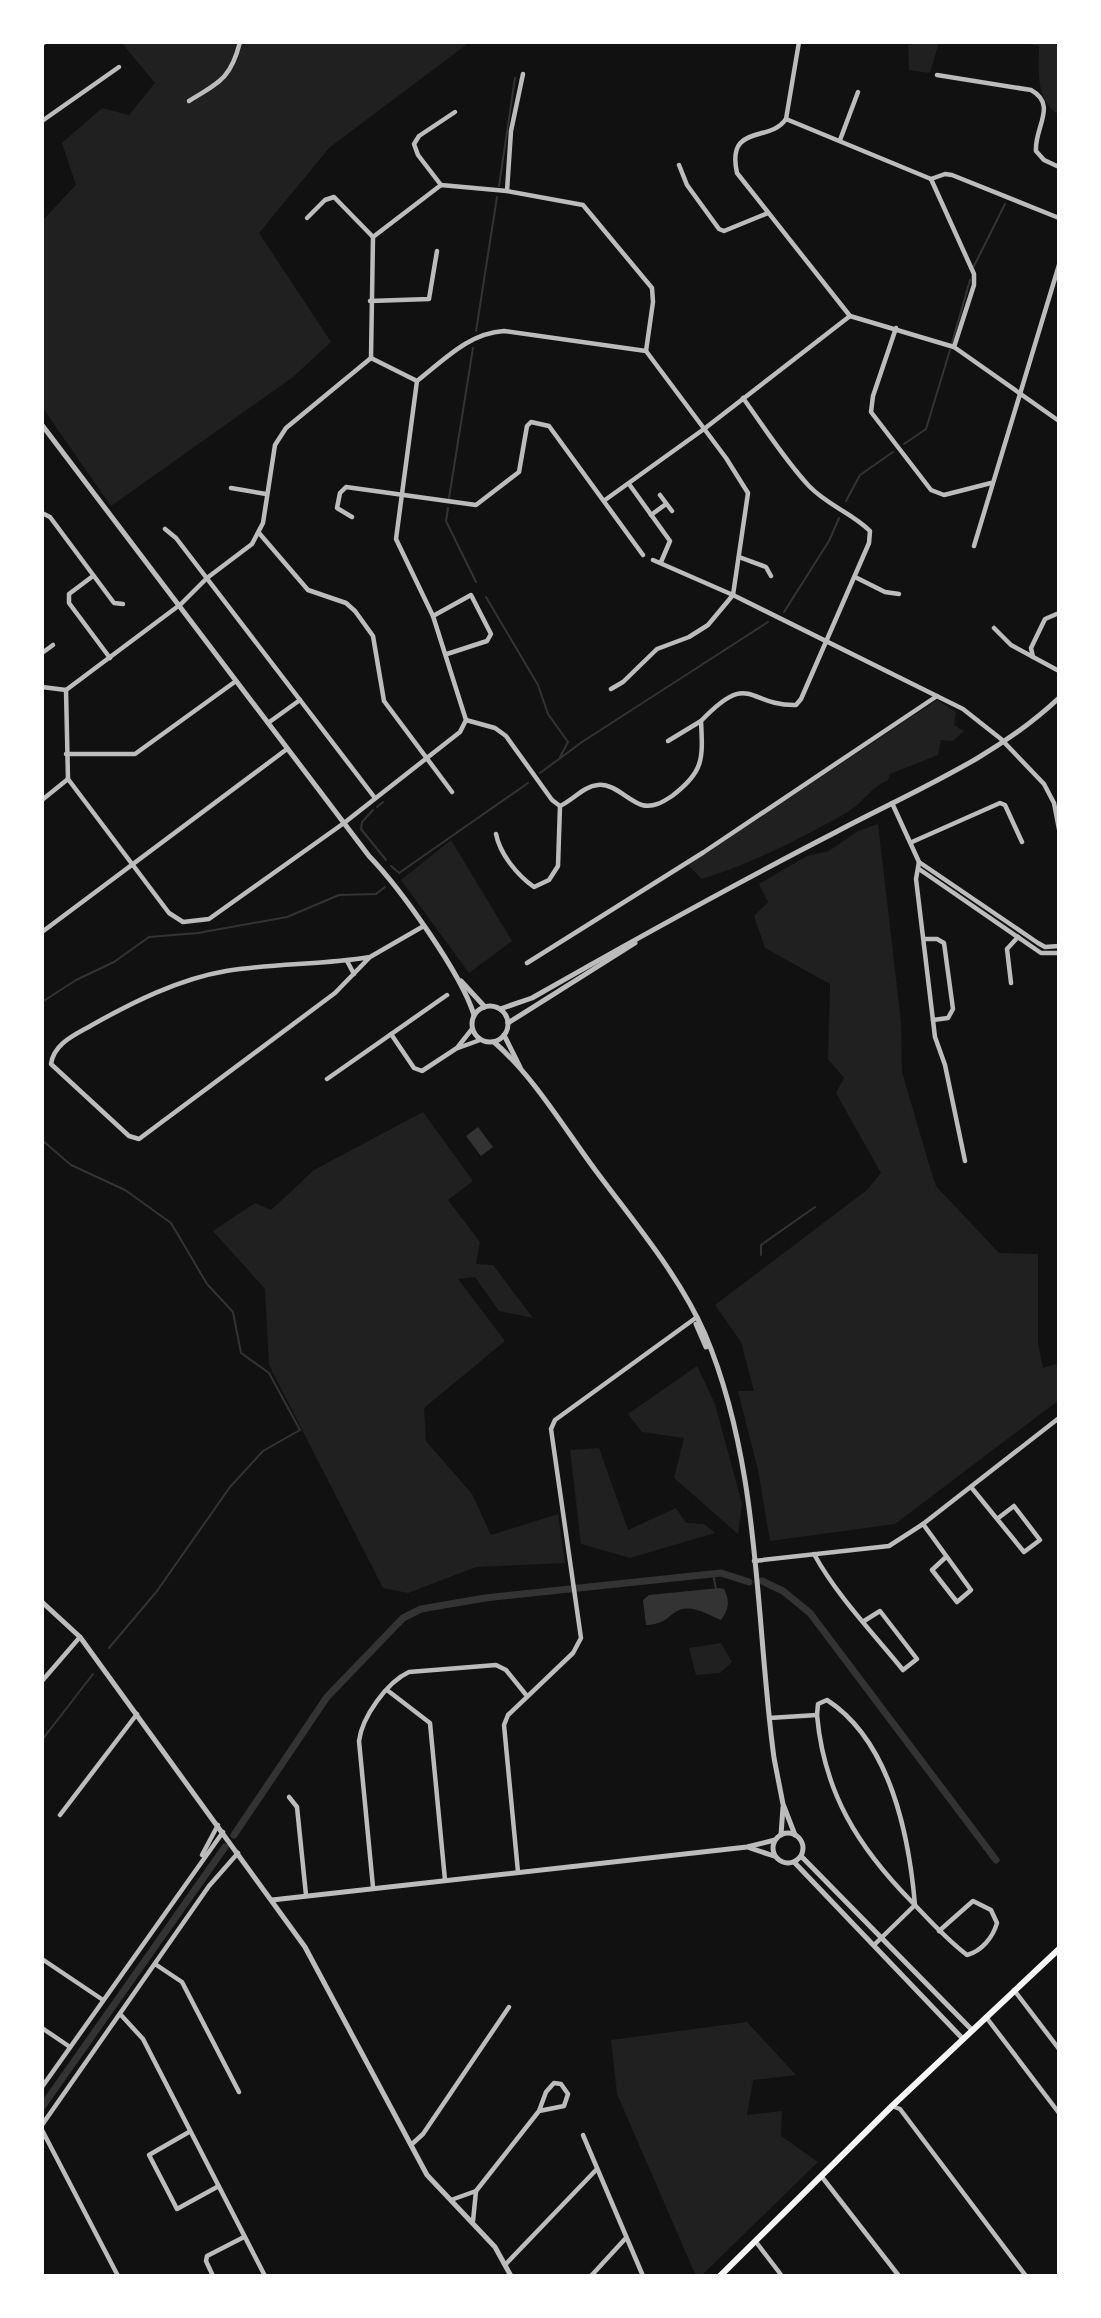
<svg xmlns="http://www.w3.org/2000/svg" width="1101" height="2318" font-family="'Playfair Display',serif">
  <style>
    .green { fill: #202020 }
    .water { fill: #333 }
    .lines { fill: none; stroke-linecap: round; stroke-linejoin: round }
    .stream { stroke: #333; stroke-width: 2 }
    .canal { stroke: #333; stroke-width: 7 }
    .minor { stroke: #bcbcbc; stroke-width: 4.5 }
    .tertiary { stroke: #bcbcbc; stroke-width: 5 }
    .secondary { stroke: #f5f5f5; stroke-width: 6 }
  </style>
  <rect width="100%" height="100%" fill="#111"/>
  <g class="green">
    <path d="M121,42H470L329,148L259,233L331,342L293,377L111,506L42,407V221L76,185L62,143L102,108L129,115L155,83Z"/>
    <path d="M908,42H939L930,73L909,70Z"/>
    <path d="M1018,42H1059V115C1035,99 1039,72 1039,46Z"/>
    <path d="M937,700L956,712L954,725L964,731L953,741L941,740L938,755L890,774L888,780C870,788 862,804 846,813C800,839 753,863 702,879L688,865Z"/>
    <path d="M878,824L901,1022L902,1072L928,1161L936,1186L999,1253L1038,1254V1344L1043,1368L1059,1363V1400L895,1524L770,1541L758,1470L738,1391H754L741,1342L715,1305L867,1190L881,1173L836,1093L844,1078L828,1059L830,984L765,948L754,916L768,902L759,884L807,856L829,851L858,831Z"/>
    <path d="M451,840L512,941L469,973L401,880Z"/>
    <path d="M423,1112L473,1181L448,1200L480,1242L476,1264L493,1265L533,1318L499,1311L475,1277L458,1279L505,1341L424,1408L426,1441L472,1494L491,1535L558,1514L565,1563L476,1567L408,1593L383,1588L269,1365L265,1289L213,1231L255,1203L271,1210L314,1170Z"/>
    <path d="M697,1366L715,1404L742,1504L738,1534L674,1478L684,1438L642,1432L628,1414Z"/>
    <path d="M599,1448L628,1530L676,1508L686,1523L704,1524L715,1533L630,1558L581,1544L570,1450Z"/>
    <path d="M721,1643L732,1662L720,1673L696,1675L689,1648Z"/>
    <path d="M747,2022L796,2075L753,2080L747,2115L782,2111L781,2136L818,2162L701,2276H696L617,2094L611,2040Z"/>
  </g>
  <g class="water">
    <path d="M478,1127L493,1147L481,1156L466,1136Z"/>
    <path d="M720,1588L724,1589C730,1601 729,1609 721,1620C709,1615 695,1606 682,1609C667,1614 669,1624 646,1625L643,1600L649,1595Z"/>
  </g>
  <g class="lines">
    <g class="stream">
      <path d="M499,186L515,78"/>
      <path d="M974,266L1005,204"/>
      <path d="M476,331L497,197"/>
      <path d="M952,343L970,280"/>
      <path d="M904,444L926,429L950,350"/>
      <path d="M449,498L473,348"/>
      <path d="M846,501L860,475L893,452"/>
      <path d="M448,508L446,521L476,582"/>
      <path d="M486,597L538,685L548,714L568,742L560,757"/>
      <path d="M784,612L829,541L839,518"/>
      <path d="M540,773L582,742L768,622"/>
      <path d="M377,807L383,802"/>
      <path d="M373,810L362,822L361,829L386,860"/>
      <path d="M391,866L399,873L528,783"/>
      <path d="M42,1002L76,980L114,962L149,937L198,933L287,917L339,895L376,894L385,887"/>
      <path d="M42,1140L71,1165L125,1190L171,1223L207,1284L233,1312L241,1353L269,1373L300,1430L263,1451L230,1487L157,1591L109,1648"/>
      <path d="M761,1255V1245L815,1207"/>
      <path d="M713,1574L716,1589"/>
      <path d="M42,1740L93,1674"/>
    </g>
    <g class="canal">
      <path d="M762,1581L783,1591L810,1613L996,1860"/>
      <path d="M234,1835L327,1697L403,1618L421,1609L485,1598L721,1573L749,1582"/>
      <path d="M42,2107L225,1847"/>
    </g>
    <g class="minor">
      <path d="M42,44L45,42"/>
      <path d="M937,75L1031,90C1058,105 1034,128 1036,151L1044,160L1059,167"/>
      <path d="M189,101C220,82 231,78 240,42"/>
      <path d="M786,119C770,143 726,123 737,173L850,316"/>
      <path d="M786,119L931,179"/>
      <path d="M786,119L799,42"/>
      <path d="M42,121L119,67"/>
      <path d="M840,140L858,92"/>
      <path d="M679,165L687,185L719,229L724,231L768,213"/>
      <path d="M931,179L974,274V285L954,347"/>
      <path d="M931,179L945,174L952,175L1059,218"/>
      <path d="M441,185L418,155L414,144L419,136L455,112"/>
      <path d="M507,191L511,131L523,74"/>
      <path d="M307,218L325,200L334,197L373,237"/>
      <path d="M370,301L429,299L437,251"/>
      <path d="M896,328L873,396L871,412L931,490L944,495L991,483"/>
      <path d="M371,358L373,237L441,185L507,191L583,205L652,288L653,302L646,351"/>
      <path d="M371,358L417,381"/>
      <path d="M629,484L670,541L661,562"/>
      <path d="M231,488L266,494"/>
      <path d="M660,495L672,511"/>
      <path d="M605,500L704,429L850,316L954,347L1059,421"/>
      <path d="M42,513L50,517L114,603L123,604"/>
      <path d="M651,515L666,504"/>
      <path d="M352,517L337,508L340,493L346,487L476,505L519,472L527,426L531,422L549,426L643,555"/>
      <path d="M165,529L176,538L375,798"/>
      <path d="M259,533L308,590L346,603L355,611L373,636L384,701L452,792"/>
      <path d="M974,546L1059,265"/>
      <path d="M739,557L766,567L771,576"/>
      <path d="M653,560L733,595L963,709L1001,739L1044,784L1054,803L1059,829"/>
      <path d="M93,576L69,594V603L110,658"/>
      <path d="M855,577L885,592L899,594"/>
      <path d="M433,616L471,595L491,634L487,641L447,654"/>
      <path d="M994,628L1011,645L1059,671"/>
      <path d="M42,653L53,645"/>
      <path d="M1033,657L1031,648L1045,619L1059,613"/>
      <path d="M42,687L66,690"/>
      <path d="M611,689L623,682L657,649L689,637L708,625L733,595L748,493L726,458L646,351"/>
      <path d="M66,690L68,779L169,913L183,922L209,919L344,823L460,732L466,720L433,616L396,539L417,381C444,360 469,333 504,331L646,351"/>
      <path d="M66,690L181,604L207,578L252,544L263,523L275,445L286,428L371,358"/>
      <path d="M466,720L495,728L506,736L552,800L560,806C573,800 584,786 598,785C614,783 627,800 642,805C653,808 663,802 672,796C704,772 703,759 701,721C751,669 747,706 796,705L801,699L869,543L870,531C852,513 827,505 809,486C784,459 764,427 743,398"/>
      <path d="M268,723L300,700"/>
      <path d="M668,741L701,721"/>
      <path d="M66,754H135L236,681"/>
      <path d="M42,800L68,779"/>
      <path d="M892,803L919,862L916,879L935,1037L945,1065L965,1161"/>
      <path d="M496,834C500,854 517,875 534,887L549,880L558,866L560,806"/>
      <path d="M912,842L1000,803L1005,805L1022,842"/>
      <path d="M919,862L1038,943L1045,947L1059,946"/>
      <path d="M919,869L1041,953H1059"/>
      <path d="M42,932L287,749"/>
      <path d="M924,939H937L944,943L953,1009L948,1018L933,1020"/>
      <path d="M370,957C323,965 274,963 226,971C179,979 133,1002 92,1025C75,1035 54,1043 51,1064L129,1136L139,1139L335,993L370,957L422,927"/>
      <path d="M347,961L354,974"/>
      <path d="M527,963L704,852L937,696"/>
      <path d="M1011,983L1007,949L1018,937"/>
      <path d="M391,1034L414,1068L422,1071L457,1048L472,1029"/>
      <path d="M458,1048L480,1040"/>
      <path d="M327,1079L447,995"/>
      <path d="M971,1487L1024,1552L1040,1540L1014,1506L997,1519"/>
      <path d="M923,1524L971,1590L957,1602L932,1570L946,1557"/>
      <path d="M814,1554C837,1596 873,1633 903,1670L917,1659L880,1611L864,1621"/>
      <path d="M754,1561L889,1546L923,1524L1059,1418"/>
      <path d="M42,1681L80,1637"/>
      <path d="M387,1690L430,1723L445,1880"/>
      <path d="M769,1718L817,1715"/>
      <path d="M289,1797L297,1807L306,1895"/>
      <path d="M60,1815L137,1714"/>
      <path d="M202,1855L218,1825"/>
      <path d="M518,1872L504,1725L508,1715L573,1653L581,1638L551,1429L555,1420L697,1317"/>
      <path d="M373,1887L359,1741C362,1717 387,1682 409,1672L496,1665L506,1670L527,1696"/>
      <path d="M915,1905C909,1835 890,1741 827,1700L818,1704L817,1715C824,1793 858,1847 912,1902C930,1921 946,1939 967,1955C982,1951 993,1937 997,1923L991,1910L973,1901L939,1931"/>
      <path d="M874,1945L915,1905"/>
      <path d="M42,1959L103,2000"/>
      <path d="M155,1964L182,1982L239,2092"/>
      <path d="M1014,1990L1059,2049"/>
      <path d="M121,2015L143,2039L265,2276"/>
      <path d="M986,2017L1059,2113"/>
      <path d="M42,2028L70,2047"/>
      <path d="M42,2087L223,1832"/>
      <path d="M892,2106L900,2109L1026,2276"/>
      <path d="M42,2125L209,1886L238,1853"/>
      <path d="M42,2130L118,2276"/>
      <path d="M189,2132L149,2155L177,2209L217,2187"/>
      <path d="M583,2135L643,2276"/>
      <path d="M411,2145L423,2134L509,2007"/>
      <path d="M822,2177L899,2276"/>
      <path d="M451,2200L476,2191"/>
      <path d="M473,2221L476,2191L539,2111L546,2092L554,2083L561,2084L568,2094L564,2106L539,2111"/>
      <path d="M756,2242L782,2276"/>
      <path d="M505,2265L596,2170"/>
      <path d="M213,2276L206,2261L207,2256L244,2237"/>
      <path d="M591,2276L625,2239"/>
    </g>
    <g class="tertiary">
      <path d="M42,425L369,856C400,888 461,973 474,1015"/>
      <path d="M461,981L485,1007"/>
      <circle cx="490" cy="1024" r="18"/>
      <path d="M500,1009L532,998C632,941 733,885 836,832C913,791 994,759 1059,698"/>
      <path d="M508,1023L635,943"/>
      <path d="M504,1035L520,1067"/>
      <path d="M494,1042C534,1077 564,1128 596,1171C634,1222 679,1275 705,1334C761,1467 755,1617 774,1758L783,1804L795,1835"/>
      <path d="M696,1324L706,1347"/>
      <path d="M42,1602L80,1637L305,1947L427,2175L495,2247L511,2276"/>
      <circle cx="788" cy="1848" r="15"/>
      <path d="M781,1835L783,1807"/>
      <path d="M750,1848L774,1856"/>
      <path d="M801,1856L972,2030"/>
      <path d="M794,1862L963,2039"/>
      <path d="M272,1900L747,1847L775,1840"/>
    </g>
    <path class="secondary" d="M720,2276L892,2106L1059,1949"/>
  </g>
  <rect width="1101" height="2318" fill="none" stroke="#ffffff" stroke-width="88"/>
</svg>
